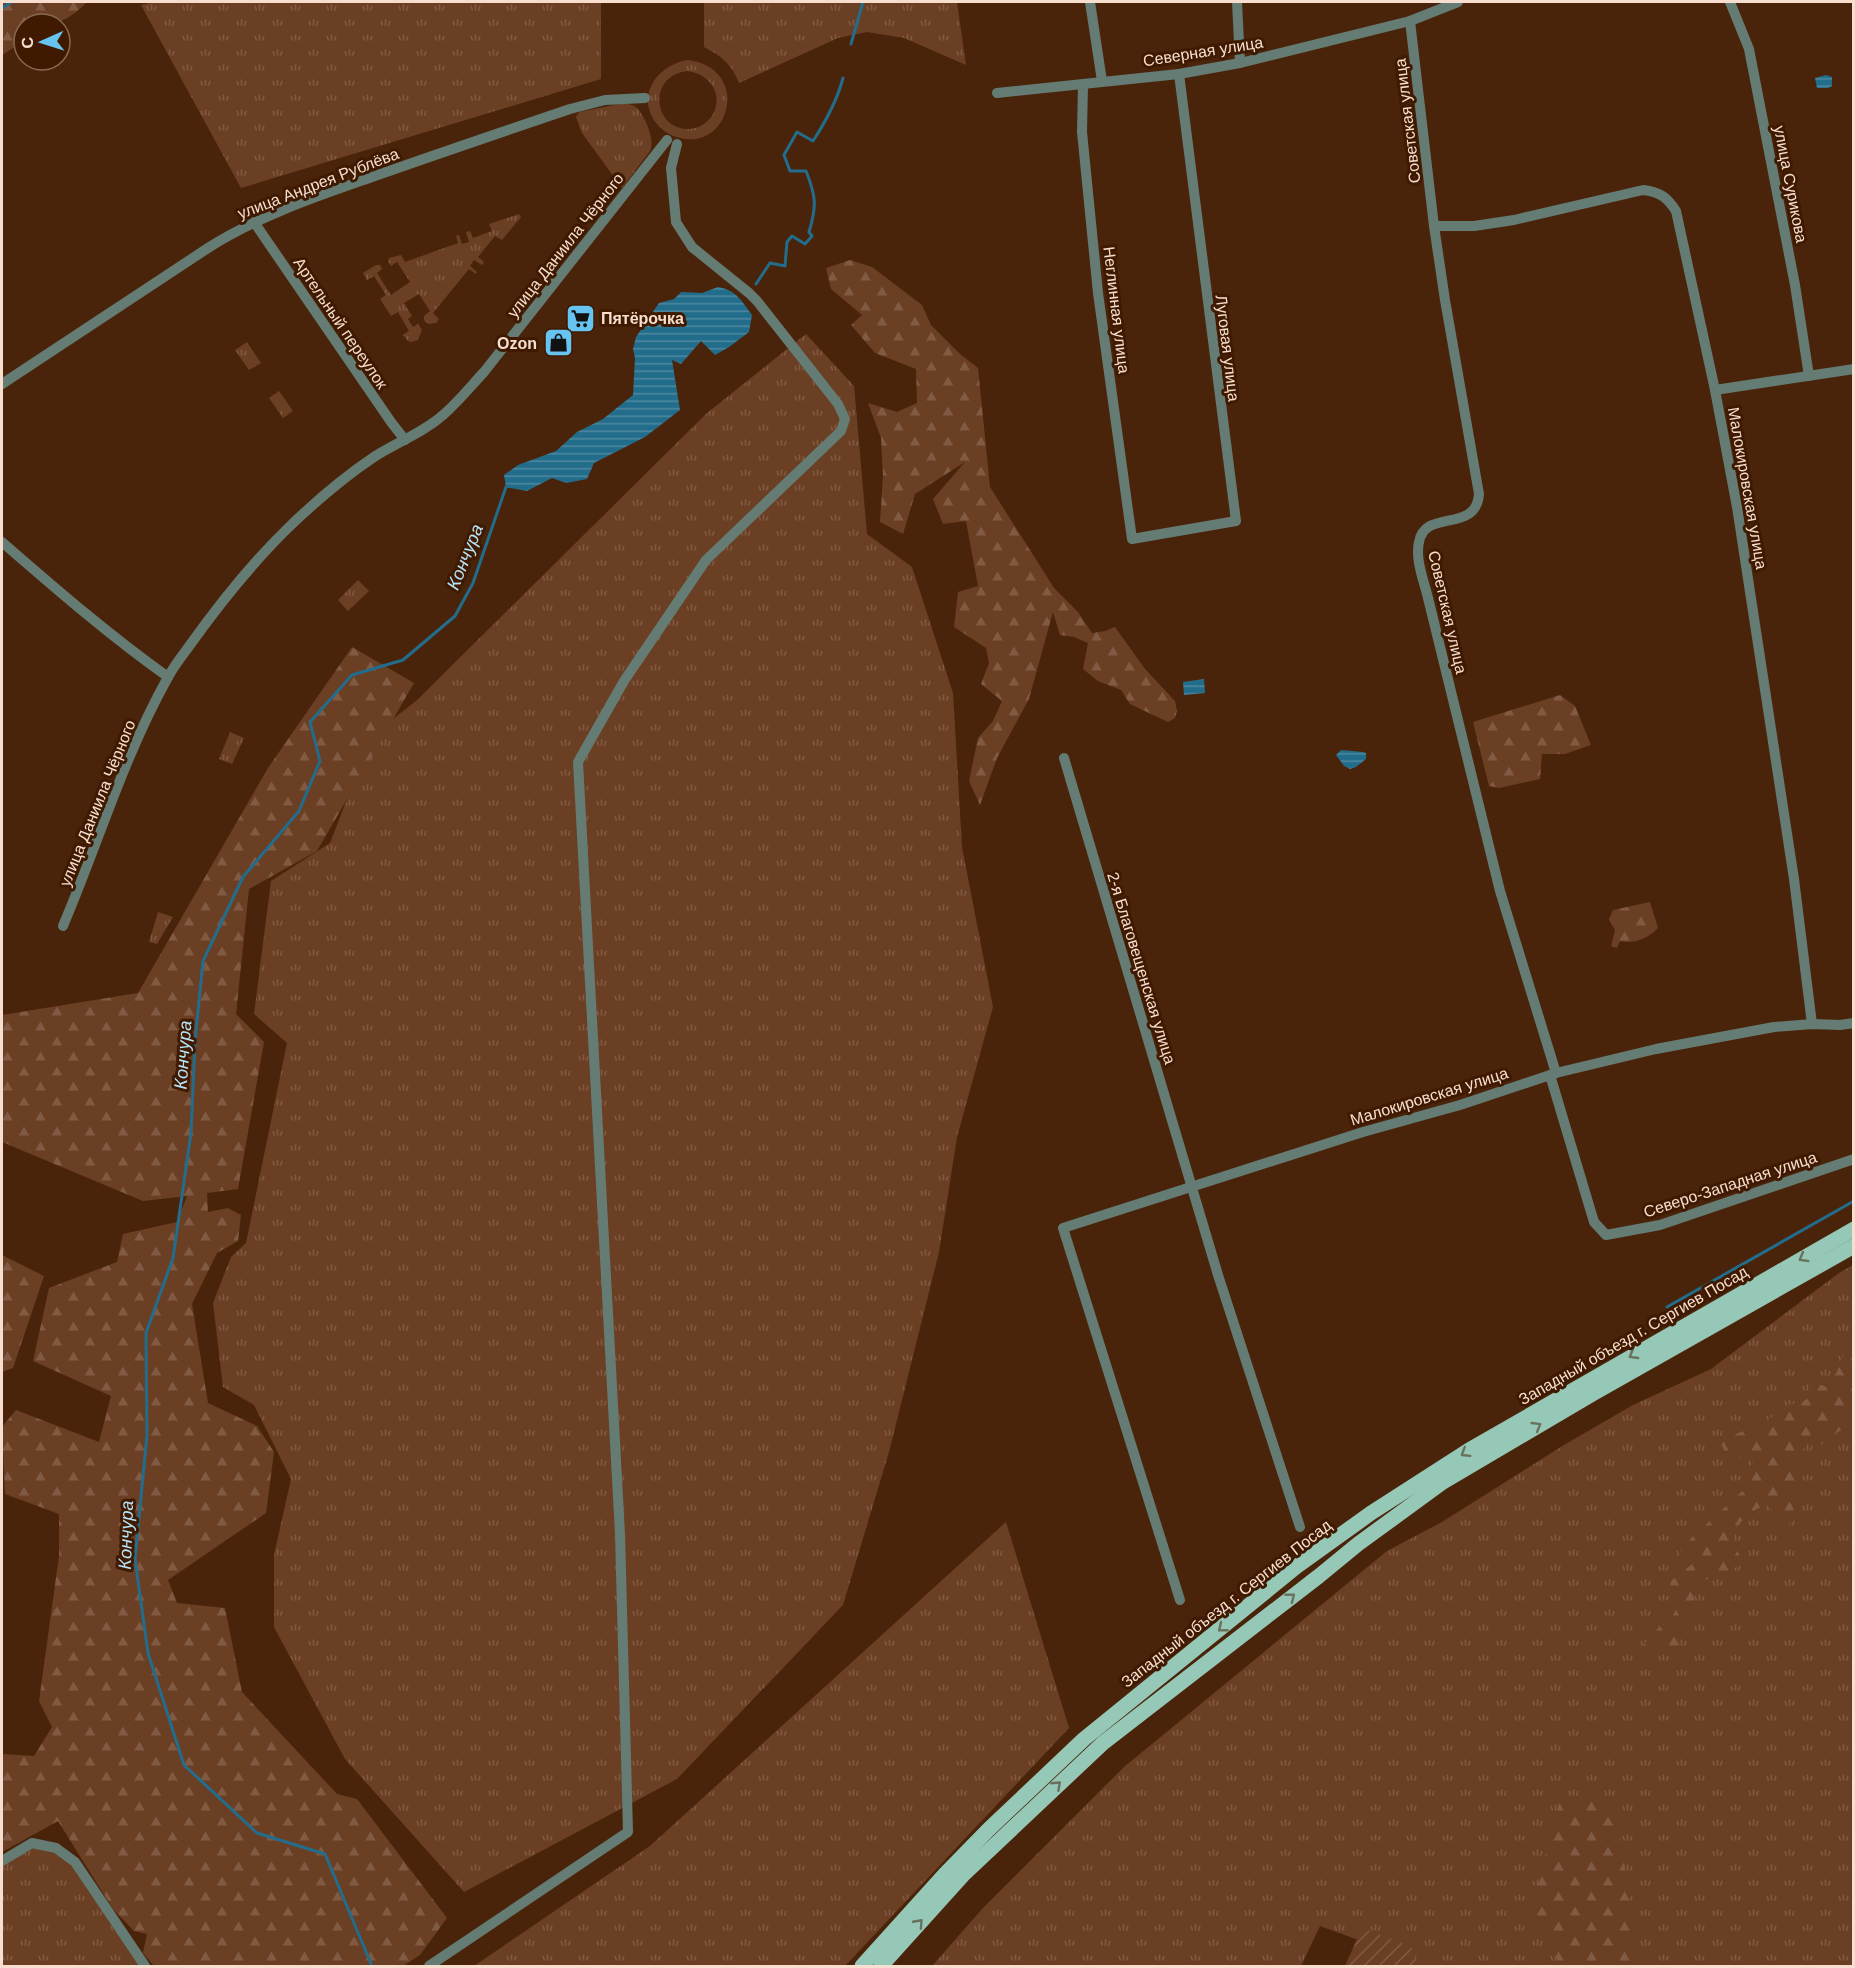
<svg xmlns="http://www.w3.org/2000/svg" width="1855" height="1968" font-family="Helvetica,sans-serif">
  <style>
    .grass { fill: url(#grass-tufts); fill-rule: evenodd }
    .forest { fill: url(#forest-firs) }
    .garden { fill: url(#garden-furrows) }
    .water { fill: url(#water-rules) }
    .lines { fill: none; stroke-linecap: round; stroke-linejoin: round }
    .stream { stroke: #236d8c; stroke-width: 3 }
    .minor { stroke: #647c73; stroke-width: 10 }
    .primary { stroke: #96c8b7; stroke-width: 15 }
    .oneway { stroke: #6a715c }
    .labels { text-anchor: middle; stroke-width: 6; stroke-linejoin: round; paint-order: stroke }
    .street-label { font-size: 16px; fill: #f7decf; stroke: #3f1a01 }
    .poi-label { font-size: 16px; font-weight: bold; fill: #f7decf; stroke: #3f1a01; text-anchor: start }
    .water-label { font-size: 18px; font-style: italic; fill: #b7e3f9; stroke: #3f1a01 }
  </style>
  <defs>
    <pattern id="grass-tufts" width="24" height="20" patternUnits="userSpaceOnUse" patternTransform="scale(1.5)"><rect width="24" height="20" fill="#6b3f24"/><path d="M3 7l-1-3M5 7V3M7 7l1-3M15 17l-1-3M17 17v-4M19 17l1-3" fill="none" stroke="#815a43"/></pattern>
    <pattern id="forest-firs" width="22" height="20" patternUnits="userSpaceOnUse" patternTransform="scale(1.5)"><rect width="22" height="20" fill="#6b3f24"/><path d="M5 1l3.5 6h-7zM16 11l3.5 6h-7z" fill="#815a43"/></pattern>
    <pattern id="garden-furrows" width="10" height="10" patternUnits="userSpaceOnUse" patternTransform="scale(1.5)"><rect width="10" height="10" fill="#6b3f24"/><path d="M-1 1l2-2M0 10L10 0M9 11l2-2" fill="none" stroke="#815a43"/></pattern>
    <pattern id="water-rules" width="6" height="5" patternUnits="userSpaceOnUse" patternTransform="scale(1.5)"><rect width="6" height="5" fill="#236d8c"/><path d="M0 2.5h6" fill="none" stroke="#4f88a0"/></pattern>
  </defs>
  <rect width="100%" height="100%" fill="#4a240a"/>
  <g class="grass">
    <path d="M154,2H601V79L241,188L141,5Z"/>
    <path d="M704,2H957L966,65L904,38L867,32L838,38L739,83C732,65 722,56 704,47Z"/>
    <path d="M688,60C751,68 731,151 680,138C671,136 663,131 657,124C635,96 657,65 688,60ZM687,71C706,73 722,89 715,110C712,118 704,126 695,128C656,137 643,77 687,71Z"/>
    <path d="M624,103C629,104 634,105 638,109C646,119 655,140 650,151L622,188L582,133L576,117L579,112Z"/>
    <path d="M519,214L521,217L502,240L495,236L478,257L484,262L482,265L474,260L470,266L477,272L476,274L469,269L433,313L439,319L436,323L428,324L424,320V316L430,311L419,294L404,303L412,316L408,319L413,327L418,324L422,330L418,340L411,342L408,341L403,335L409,331L398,312L391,316L380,299L386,295L374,276L367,280L363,273L376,265H380L382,269L377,273L391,295L410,282L397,262L391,266L388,261L389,258L401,255L405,262L458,243L456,236L459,235L462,244L469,242L466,232L470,231L473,238L492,231L489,224Z"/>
    <path d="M806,334L854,386L867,534L912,567L953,693L962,847L993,1007L957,1137L939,1252L889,1452L843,1605L677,1779L464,1892L345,1759L274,1627V1555L291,1479L254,1405L223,1387L213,1303L231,1257L246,1243L287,1043L254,1014L271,881L330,843L372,735L416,701L707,413Z"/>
    <path d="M247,342L261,363L249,370L235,350Z"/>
    <path d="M279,391L293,411L283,418L269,398Z"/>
    <path d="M358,580L369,591L348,611L338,600Z"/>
    <path d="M230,732L244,738L232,764L219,759Z"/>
    <path d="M158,912L173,917L157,944L149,942Z"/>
    <path d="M1853,1265V1966H1416L1402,1956L1320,1926L1301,1966H932L983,1908L1124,1767L1387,1551L1442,1522L1564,1445L1633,1405L1711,1369L1839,1273Z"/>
    <path d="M1006,1522L1069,1728L845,1966H474L650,1846Z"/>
    <path d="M32,1843L75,1862L145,1966H2V1861Z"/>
  </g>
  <g class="forest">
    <path d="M2,2H87C64,25 55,24 24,24V41L2,55Z"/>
    <path d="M850,260L872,267L922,305L931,325L960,354L978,368L990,487L1054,588L1078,612L1092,633L1105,631L1115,627L1145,669L1175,701L1177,711L1175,718L1168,722L1130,704L1121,690L1098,681L1083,669L1088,643L1074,637L1060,635L1053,612L1029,699L997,758L980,805L969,781L978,738L993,721L1002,701L981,684L989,663L986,648L954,627L958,592L978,586L966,521L943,524L933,499L965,462L915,494L903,534L880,522L883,476L881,438L868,403L897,412L917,403L916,369L875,353L851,325L862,315L831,289L826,268Z"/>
    <path d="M352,647L414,683L317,851L249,889L236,1014L264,1042L238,1189L207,1193L208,1212L228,1208L241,1215L238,1241L217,1253L192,1304L208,1403L257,1426L274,1452L266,1513L168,1580L177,1603L225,1608L242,1692L337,1794L357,1799L447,1918L420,1955L403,1966H154L143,1953L147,1934L134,1931L113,1909L58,1821L2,1852V1754L34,1756L52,1727L39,1701L59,1556V1514L5,1494L2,1427L16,1410L99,1442L111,1396L33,1361L49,1288L117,1262L123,1234L177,1222L187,1196L143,1201L2,1142V1015L138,993L268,768Z"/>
    <path d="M1560,695L1575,706L1591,745L1565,754H1542L1540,779L1499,788L1489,786L1473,722Z"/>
    <path d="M1650,902L1658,928C1647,939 1635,944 1620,941L1617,948L1611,946L1615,930L1609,919L1613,910Z"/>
    <path d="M2,1255L44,1276L13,1368L2,1372Z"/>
    <path d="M1853,1345V1415L1841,1430L1818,1447L1806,1444L1796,1464L1793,1516L1786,1533L1768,1504C1754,1509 1737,1520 1734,1537C1734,1544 1739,1554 1741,1560L1732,1572L1697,1582C1694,1607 1686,1632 1672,1653L1661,1636L1643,1657L1641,1649L1652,1633L1672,1618L1676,1609L1678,1595L1670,1587L1671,1581L1697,1560L1678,1556L1686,1543L1749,1485L1753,1469V1459L1749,1455L1736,1459L1734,1453H1725L1721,1443L1736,1434L1765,1422L1788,1405L1804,1401L1814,1393L1807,1388L1818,1384L1827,1387L1837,1372L1846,1349Z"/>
    <path d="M1615,1801L1638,1956L1624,1966H1561L1530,1915L1559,1803Z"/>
  </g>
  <path class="garden" d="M1362,1928L1411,1946L1418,1966H1345Z"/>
  <g class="water">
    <path d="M1826,75L1832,77V86L1828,88H1817L1815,78Z"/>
    <path d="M718,287C736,290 742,301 752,315L749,332L729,347L715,355L701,341L681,364L672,360L680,410L645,437L594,463L587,479L566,483L552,478L527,491L506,487L504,475L518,465L556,451L577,432L603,419L633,395L635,358L633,349L636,337L659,303L674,299L681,292L702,293Z"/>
    <path d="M1204,679L1205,693L1184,695L1183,682Z"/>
    <path d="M1341,750L1363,752L1366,753V759L1356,767L1350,769L1344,766L1336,755Z"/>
  </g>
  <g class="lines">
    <g class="stream">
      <path d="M2,8L12,2"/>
      <path d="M851,44L863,2"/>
      <path d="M756,284L770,263L785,266L787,242L792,236L805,244L812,236L809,232C817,206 816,196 806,171H790L784,155L797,132L813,141C826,121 837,101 843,78"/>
      <path d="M1667,1307L1854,1201"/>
      <path d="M372,1966L325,1854L257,1833L184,1765L148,1653L135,1559L147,1435L146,1333L173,1258L191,1133L195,1042L203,961L243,877L299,811L320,761L310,722L352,675L403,660L455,616L473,583L506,487L509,486"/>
    </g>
    <g class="minor">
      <path d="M1090,2L1102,81"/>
      <path d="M1237,2L1240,63"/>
      <path d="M1458,2L1410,21L1434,226L1445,300L1479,494C1476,534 1425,508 1419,542C1415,560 1424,581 1428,598L1500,891L1556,1073"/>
      <path d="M1730,2L1749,49L1795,285L1809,376"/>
      <path d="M1083,85L1082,132L1098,293L1132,539L1236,521L1179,74"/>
      <path d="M997,93L1179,74L1240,63L1410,21"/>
      <path d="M254,222L391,422L405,440"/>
      <path d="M1434,226H1474L1514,220L1643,190C1660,192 1667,197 1676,211L1715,390L1737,507L1794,879L1812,1024"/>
      <path d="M2,384L208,248C260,215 318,196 375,176C440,153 505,131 570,109L605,100L645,98"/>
      <path d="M1715,390L1854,369"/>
      <path d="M2,542C55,588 110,636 168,677"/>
      <path d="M1064,758L1218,1275L1300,1527"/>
      <path d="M63,926C98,844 123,758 167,679C173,667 182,656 190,645C220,603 252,563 289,527C315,502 344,477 374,457C397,442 423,433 443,415C458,402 471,386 484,372L667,140"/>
      <path d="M1550,1075L1594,1222L1606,1235L1660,1225L1854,1159"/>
      <path d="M1180,1600L1063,1228L1363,1132L1460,1105L1556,1073L1656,1049L1774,1027L1812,1024L1840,1025L1854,1023"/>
      <path d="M2,1861L32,1843L56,1848L75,1862L145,1966"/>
      <path d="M429,1966L628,1832L620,1534L578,762L624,681L706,560L841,431L845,419L838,404L757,301L749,293L692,247L676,222L671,168L677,144"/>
    </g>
    <g class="primary">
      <path d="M862,1966L945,1874L989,1829L1084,1739L1296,1567L1371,1513L1469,1450L1854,1229"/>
      <path d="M881,1966L964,1874L1103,1743L1319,1576L1358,1544L1443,1482L1594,1393L1854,1246"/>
    </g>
  </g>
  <defs><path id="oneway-chevron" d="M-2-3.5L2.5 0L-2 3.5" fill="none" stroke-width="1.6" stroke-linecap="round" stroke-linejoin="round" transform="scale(1.5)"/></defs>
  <g class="oneway">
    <use href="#oneway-chevron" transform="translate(1803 1258) rotate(150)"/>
    <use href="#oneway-chevron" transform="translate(1633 1355) rotate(150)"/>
    <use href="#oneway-chevron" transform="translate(1537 1426) rotate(-31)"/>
    <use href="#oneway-chevron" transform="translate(1465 1453) rotate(148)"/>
    <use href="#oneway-chevron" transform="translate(1291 1597) rotate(-38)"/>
    <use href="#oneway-chevron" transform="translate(1222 1628) rotate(141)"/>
    <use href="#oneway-chevron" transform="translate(1057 1785) rotate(-43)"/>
    <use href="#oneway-chevron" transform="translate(919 1923) rotate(-48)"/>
  </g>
  <defs>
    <symbol id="supermarket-square" viewBox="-11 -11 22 22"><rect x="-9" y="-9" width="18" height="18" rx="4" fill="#67c4f0" stroke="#3f1a01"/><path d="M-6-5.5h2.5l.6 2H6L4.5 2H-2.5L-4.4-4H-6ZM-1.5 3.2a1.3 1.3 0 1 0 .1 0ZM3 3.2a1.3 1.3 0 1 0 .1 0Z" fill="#111"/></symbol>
    <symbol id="shop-square" viewBox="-11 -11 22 22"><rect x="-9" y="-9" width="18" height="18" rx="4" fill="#67c4f0" stroke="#3f1a01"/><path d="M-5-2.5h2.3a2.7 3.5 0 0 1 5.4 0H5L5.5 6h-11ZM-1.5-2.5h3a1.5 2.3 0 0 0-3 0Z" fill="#111"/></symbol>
  </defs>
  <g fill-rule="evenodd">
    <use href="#supermarket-square" x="564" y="302" width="33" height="33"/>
    <use href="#shop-square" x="542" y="326" width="33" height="33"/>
  </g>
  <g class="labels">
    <g class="street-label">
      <text transform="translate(1203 51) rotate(-9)" y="6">Северная улица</text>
      <text transform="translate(1407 121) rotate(-97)" y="6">Советская улица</text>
      <text transform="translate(318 183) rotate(-21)" y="6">улица Андрея Рублёва</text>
      <text transform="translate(1791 184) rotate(79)" y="6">улица Сурикова</text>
      <text transform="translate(565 245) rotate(-52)" y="6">улица Даниила Чёрного</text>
      <text transform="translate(1117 310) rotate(83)" y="6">Неглинная улица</text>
      <text transform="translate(341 323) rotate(56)" y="6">Артельный переулок</text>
      <text transform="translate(1228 348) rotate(83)" y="6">Луговая улица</text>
      <text transform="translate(1748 488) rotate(80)" y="6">Малокировская улица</text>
      <text transform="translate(1448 612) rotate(77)" y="6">Советская улица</text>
      <text transform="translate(97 803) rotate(-68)" y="6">улица Даниила Чёрного</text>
      <text transform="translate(1142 968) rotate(73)" y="6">2-я Благовещенская улица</text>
      <text transform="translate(1429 1096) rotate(-17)" y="6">Малокировская улица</text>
      <text transform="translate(1730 1184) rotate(-18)" y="6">Северо-Западная улица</text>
      <text transform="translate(1633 1335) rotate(-30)" y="6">Западный объезд г. Сергиев Посад</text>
      <text transform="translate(1226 1603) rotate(-38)" y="6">Западный объезд г. Сергиев Посад</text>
    </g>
    <g class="poi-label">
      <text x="601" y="324">Пятёрочка</text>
      <text x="537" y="349" text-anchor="end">Ozon</text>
    </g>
    <g class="water-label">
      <text transform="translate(465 557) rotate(-68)" y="6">Кончура</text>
      <text transform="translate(183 1055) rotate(-86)" y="6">Кончура</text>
      <text transform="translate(126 1535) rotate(-88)" y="6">Кончура</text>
    </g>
  </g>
  <rect width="1855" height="1968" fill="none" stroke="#f7decf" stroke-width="6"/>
  <g transform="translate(42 42) rotate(267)"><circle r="28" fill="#3f1a01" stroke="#896853" stroke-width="1.5"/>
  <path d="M0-4.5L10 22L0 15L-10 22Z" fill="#67c4f0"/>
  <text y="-9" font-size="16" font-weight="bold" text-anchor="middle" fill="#f7decf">С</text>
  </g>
</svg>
